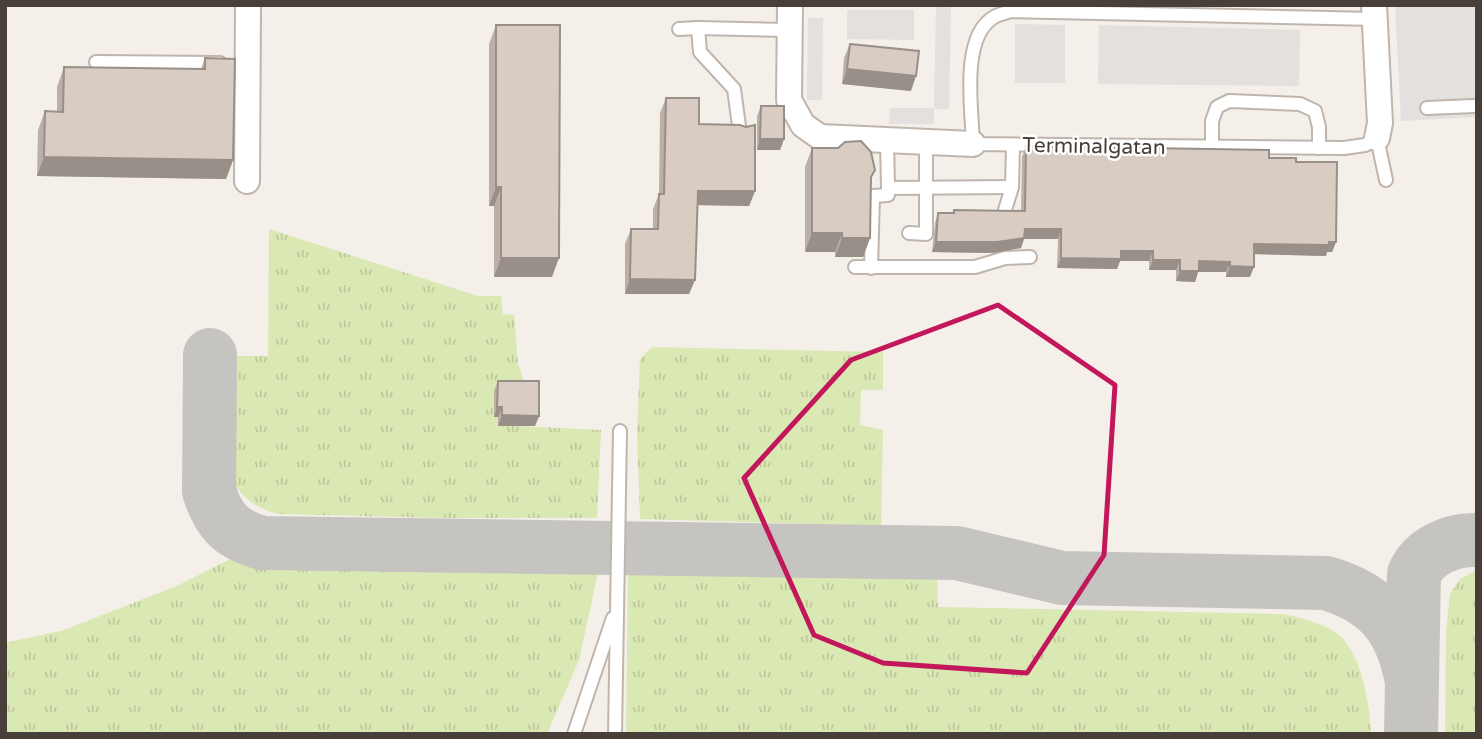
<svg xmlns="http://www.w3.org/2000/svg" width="1482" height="739" font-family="'Varela Round',sans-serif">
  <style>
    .grass { fill: url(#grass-tufts) }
    .parking { fill: #e3e0de }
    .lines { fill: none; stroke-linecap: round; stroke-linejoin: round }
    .taxiway { stroke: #c6c4c1; stroke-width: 54 }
    .service-casing { stroke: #c0b5ac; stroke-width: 16 }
    .minor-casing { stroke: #c0b5ac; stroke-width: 28 }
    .service { stroke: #fff; stroke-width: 12 }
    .minor { stroke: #fff; stroke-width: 24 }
    .wall { fill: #bbafa7 }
    .shaded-wall { fill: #988f88 }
    .building { fill: #d9ccc2; stroke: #988f88; stroke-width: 2 }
    .marked { fill: none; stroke: #c2185b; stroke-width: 5; stroke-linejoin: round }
    .labels { text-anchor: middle; stroke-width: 5; stroke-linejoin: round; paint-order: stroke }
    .street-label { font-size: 21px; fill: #483f38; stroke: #fff }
  </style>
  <defs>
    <pattern id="grass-tufts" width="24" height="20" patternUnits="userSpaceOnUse" patternTransform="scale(1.75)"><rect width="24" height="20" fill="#dae8b3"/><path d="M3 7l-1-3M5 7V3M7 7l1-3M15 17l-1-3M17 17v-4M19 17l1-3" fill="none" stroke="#bdc89b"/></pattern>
  </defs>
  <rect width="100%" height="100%" fill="#f5efea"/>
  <g class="grass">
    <path d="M269,229L478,296H501L503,314L514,315L518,363L527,392L498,417V425L601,430L597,518H440L278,514C245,505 232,487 222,455L224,356H268Z"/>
    <path d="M652,347L883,352V390H861L860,425L883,430L881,526L640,519L637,432L640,359Z"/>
    <path d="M262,543L263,558L599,568L579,660L547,734H5V643L64,630L179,585Z"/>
    <path d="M628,567L933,575L937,578L938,607L1283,614C1300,618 1320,622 1335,632C1361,649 1370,704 1371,734H626Z"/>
    <path d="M1477,570V734H1445L1446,632L1450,594L1460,579Z"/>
  </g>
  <g class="parking">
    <path d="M936,5H951L949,109H934V124H889L890,108H934Z"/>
    <path d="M1395,5H1477V117L1401,121Z"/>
    <path d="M847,10H914V40L847,39Z"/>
    <path d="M808,18H823L822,100H807Z"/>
    <path d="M1015,24L1065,25V83H1015Z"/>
    <path d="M1099,25L1300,30L1299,86L1098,84Z"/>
  </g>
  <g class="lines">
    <g class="taxiway">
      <path d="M210,355L209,491C219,522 231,534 262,543L957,553L1062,578L1326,583C1377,598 1401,626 1411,677"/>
      <path d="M1411,734L1414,574C1424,551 1452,539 1477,540"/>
    </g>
    <defs>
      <g id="service">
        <path d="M1375,19L1010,11C1006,13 999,14 994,17C960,37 972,110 973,144L1344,148L1365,145L1377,138L1386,180"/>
        <path d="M679,29L698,28"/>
        <path d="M96,62L220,63"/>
        <path d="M1427,108L1474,106"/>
        <path d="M740,133L734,89L700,52L698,28L790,30"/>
        <path d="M887,141L888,188L1012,187"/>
        <path d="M1212,147V121L1217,107L1229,101L1300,104L1315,111L1319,127V148"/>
        <path d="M1005,210L1012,187L1013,145"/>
        <path d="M909,233L926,234V142"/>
        <path d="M855,267H975L1005,258L1030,257"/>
        <path d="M871,268L873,196L888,195V188"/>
        <path d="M574,734L613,618"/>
        <path d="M615,734L620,431"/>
      </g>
      <g id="minor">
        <path d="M790,5L789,100L803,125L820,137L973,144"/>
        <path d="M1374,5L1380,123L1377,138"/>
        <path d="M247,181L248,5"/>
      </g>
    </defs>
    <use href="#service" class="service-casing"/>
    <use href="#minor" class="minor-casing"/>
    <use href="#service" class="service"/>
    <use href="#minor" class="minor"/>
  </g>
  <g class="wall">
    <path d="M496,25L552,277H494V206H489V44Z"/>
    <path d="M850,44L911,91L842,84L844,58Z"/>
    <path d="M205,58L233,160L226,179L37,176L38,130L45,111L57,112V87L64,67L201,69Z"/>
    <path d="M666,98L699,124L755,191L749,206L697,205L695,280L689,294H625V244L631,229H653V209L659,194L660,113Z"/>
    <path d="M761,106L784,139L780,150H757V116Z"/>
    <path d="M1026,146L1269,158L1296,162L1336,242L1332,252H1327L1326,256L1254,254L1250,277H1226V272H1198L1195,282L1176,281V270H1149V261H1120L1117,269L1057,268L1058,239H1024L1021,248L993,253L932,252L935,223L938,213H952L954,210H1021L1022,157Z"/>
    <path d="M812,148L871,180L870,238L863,257H835V252H805V167Z"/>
    <path d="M498,381L539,416L535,426H498V417H494V391Z"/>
  </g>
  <g class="shaded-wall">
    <path d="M847,69L916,76L911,91L842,84Z"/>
    <path d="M760,139H784L780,150H757Z"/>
    <path d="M44,157L233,160L226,179L37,176Z"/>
    <path d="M496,187H501L494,206H489Z"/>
    <path d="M698,191H755L749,206L692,205Z"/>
    <path d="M1025,229H1061L1058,239H1024L1021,248L993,253L932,252L936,242Z"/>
    <path d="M812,233H842L835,252H805Z"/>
    <path d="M842,238H870L863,257H835Z"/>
    <path d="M1336,242L1332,252H1327L1326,256L1250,254L1254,244Z"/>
    <path d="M1121,251H1153L1149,261H1120L1117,269L1057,268L1061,258Z"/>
    <path d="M501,258H559L552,277H494Z"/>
    <path d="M1153,260H1180L1176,270H1149Z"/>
    <path d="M1199,261L1230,262L1226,272H1198L1195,282L1176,281L1180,271Z"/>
    <path d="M1230,266L1254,267L1250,277H1226Z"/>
    <path d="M630,279L695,280L689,294H625Z"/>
    <path d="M497,407H502L498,417H494Z"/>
    <path d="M502,415L539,416L535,426H498Z"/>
  </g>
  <g class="building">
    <path d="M496,25H560L559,258H501V187H496Z"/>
    <path d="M850,44L919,51L916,76L847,69Z"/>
    <path d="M205,58L235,59L233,160L44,157L45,111L63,112L64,67L205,69Z"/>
    <path d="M666,98H699V124L740,125L746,127L755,125V191H698L695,280L630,279L631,229H658L659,194H664Z"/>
    <path d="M761,106H784V139H760Z"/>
    <path d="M861,141L871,152L875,170L871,177L870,238H842V233H812V148H838L845,142Z"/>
    <path d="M1026,146L1269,150V158H1296V162H1337L1336,242H1329V245L1254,244V267L1230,266V262L1199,261V271H1180V260H1153V251H1121V259L1061,258V229H1025L1024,238L997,242H936L938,213H954V210L1025,211Z"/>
    <path d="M498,381H539V416L502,415V407H497Z"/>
  </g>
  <path class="marked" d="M998,305L1115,385L1104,555L1027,673L883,663L814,635L744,478L851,360Z"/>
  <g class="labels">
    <g class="street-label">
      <text transform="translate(1094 146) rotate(1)" y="7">Terminalgatan</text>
    </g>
  </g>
  <rect width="1482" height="739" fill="none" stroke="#483f38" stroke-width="14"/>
</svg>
